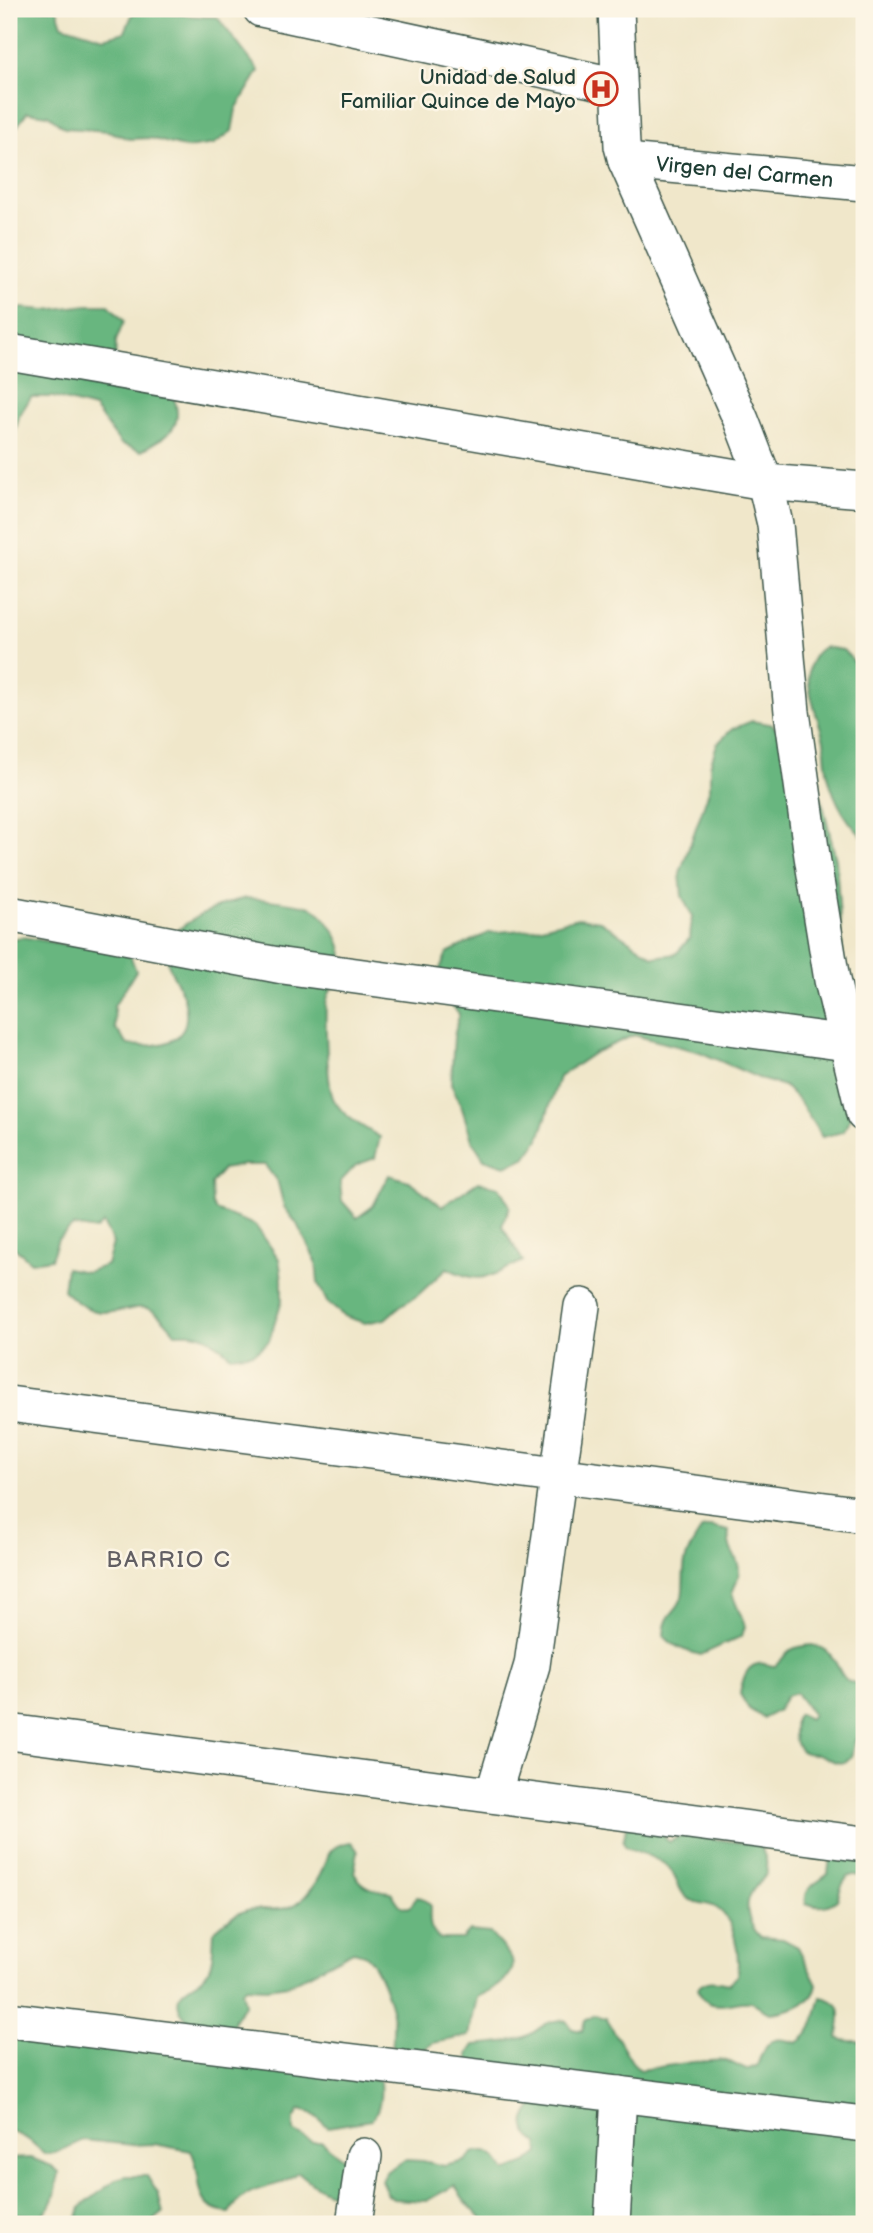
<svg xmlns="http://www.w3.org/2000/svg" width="873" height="2233" font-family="'Balsamiq Sans',sans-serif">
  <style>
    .forest { fill: #68b67f; stroke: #447a5a; stroke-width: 2 }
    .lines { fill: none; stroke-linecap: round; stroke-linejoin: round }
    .minor-casing { stroke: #3e564a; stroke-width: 38 }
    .minor { stroke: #fff; stroke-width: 35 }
    .labels { text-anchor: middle; stroke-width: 5; stroke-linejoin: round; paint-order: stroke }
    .poi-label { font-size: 21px; fill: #1f3d34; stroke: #fcf5e5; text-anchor: end }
    .street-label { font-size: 21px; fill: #1f3d34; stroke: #fcf5e5 }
    .neighbourhood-label { font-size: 23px; letter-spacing: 2px; fill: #625f63; stroke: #fcf5e5 }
  </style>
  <rect width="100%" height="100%" fill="#fcf5e5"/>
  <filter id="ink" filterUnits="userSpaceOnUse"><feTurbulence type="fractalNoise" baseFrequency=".0143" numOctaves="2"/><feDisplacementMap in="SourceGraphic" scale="14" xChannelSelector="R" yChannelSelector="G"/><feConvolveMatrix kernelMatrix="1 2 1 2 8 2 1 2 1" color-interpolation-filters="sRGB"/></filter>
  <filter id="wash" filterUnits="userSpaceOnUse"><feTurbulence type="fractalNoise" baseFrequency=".00686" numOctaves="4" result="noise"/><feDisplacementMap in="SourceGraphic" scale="28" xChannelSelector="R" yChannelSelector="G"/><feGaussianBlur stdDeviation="1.57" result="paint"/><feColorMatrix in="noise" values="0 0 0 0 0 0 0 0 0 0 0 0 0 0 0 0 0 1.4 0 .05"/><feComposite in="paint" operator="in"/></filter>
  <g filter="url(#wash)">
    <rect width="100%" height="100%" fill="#f0e7ca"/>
    <g class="forest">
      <path d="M9,9H57L62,25L104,38L125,32L133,13C161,10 189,18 217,17L259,71L236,109L232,131L214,144L187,148L150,138L129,139L108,131L65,128L48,115L27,112L9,138Z"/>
      <path d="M88,305H109L124,321L116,341L115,363L170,387C186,426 174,432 141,451L121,444L94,408L53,397H31L19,416L9,458V307L46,310Z"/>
      <path d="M824,647L843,650L852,659L864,685V838C843,819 829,791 826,763C825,756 825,748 824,741C819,715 792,666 824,647Z"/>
      <path d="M752,721L773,725L786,741L821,797L836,860L853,1113L843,1132L822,1137L799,1101L784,1086L763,1080L700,1052L634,1035L594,1053L559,1077L539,1139L525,1158L505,1166L484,1159L472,1140L461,1105L451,1084L454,1037L459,1014L446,997L438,973L447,953L488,933L533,929L578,918L600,921L654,957L676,954L690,938L692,916L682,896L680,873L710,788V766L717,744L732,729Z"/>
      <path d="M246,898C260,899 306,903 315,909C329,920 347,946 342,965C339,979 328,989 326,1004C325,1021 327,1088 334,1100C344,1118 364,1127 380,1137L375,1158L356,1165L340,1182L342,1201L357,1218L373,1206L389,1175L409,1181L442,1206L478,1182L499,1187L510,1206L502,1226L523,1261C490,1276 482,1286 447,1268L417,1296L400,1306L385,1319L365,1323L344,1316L327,1302L318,1283L316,1261L297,1224L284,1207L278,1183L265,1165H243L223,1169L211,1183L212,1204L215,1210L255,1225L279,1259L282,1279V1300L269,1341L254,1353L231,1356C211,1338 203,1331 175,1333C143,1292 142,1313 102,1312C86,1311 74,1300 63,1290L66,1268L87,1272L107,1265L113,1243L103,1223L95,1230L73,1226L58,1239L51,1259L31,1262L9,1243V939L23,937L68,945L113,940L129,952L136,971L114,1006L115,1028L128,1045C160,1048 193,1044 185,1003C183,988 171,976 168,962C167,955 167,947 167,939C190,918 216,905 246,898Z"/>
      <path d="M711,1527L729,1531C726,1553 739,1555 739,1571C739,1578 734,1587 732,1594L745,1626L742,1636L701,1655C686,1651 675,1648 664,1636C665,1611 677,1614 682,1597C684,1588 683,1578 684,1569C685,1554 694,1541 702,1529Z"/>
      <path d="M812,1645C843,1651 834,1683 857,1683L864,1694V1735L855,1740C853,1745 853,1752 851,1756C841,1772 827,1755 816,1754C809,1753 806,1755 800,1750C792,1741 794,1728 795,1718L799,1714L809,1719L812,1714L796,1693L786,1696L778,1710L764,1718L749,1709L740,1694C742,1683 745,1666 758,1664C763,1662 769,1666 775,1666C792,1650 786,1648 812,1645Z"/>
      <path d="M628,1820L658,1829L669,1842L683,1835L760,1845L766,1859L767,1873C763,1880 757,1884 753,1890C742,1906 749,1926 761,1937L783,1939L798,1947L817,1985C814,2005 787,2011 770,2013C762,2011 759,2004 751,2002C735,1999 705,2017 698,1988C708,1978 717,1982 729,1984L737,1976C740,1956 736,1919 715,1907C706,1902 694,1905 685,1896C678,1888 676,1876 669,1868C663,1860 636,1851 626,1847L623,1842Z"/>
      <path d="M351,1842L358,1851L354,1873C364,1889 374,1890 391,1892C397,1900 399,1910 410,1907L417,1897L422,1898L430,1905C430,1919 427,1929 440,1939H462L469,1931L490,1933C495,1940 508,1952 511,1958C521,1976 488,1992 477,1997L469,2036L433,2043L423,2050L417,2059L396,2056C389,2043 395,2033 393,2019C391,2003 377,1963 364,1954C363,1954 355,1951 353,1951L288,1985L267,1988L245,1987L242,1992L245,2003L235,2019L232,2030C213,2028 189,2031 180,2010C178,2005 177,1999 181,1994C189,1984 203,1982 209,1969C214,1958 213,1943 214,1931C223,1923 234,1914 247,1910C265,1906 284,1915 300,1901C308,1894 315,1885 320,1875C328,1857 327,1845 351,1842Z"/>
      <path d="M837,1849H864V1878C847,1868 841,1885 837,1900C828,1907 817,1908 806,1903C803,1887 818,1883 828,1874L830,1858Z"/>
      <path d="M821,1997C848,2002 839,2019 838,2038C849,2044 853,2039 864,2042V2224H484L481,2218L462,2198L455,2185L426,2201L393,2199L388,2195L381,2180L387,2171L405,2160L423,2161L444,2166L465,2161L473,2153L478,2151L489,2153L496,2158L506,2171L526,2163L539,2153L538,2143C511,2125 530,2107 548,2092L469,2066L468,2054L474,2045C491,2043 508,2043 525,2037C542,2030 544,2018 566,2021L572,2029L582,2031L585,2021L595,2015L606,2018L632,2062L640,2070L693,2062L726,2060L746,2070L757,2066C766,2041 771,2034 797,2043C816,2032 815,2016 821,1997Z"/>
      <path d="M9,2020L380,2081C381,2097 381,2108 371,2120L328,2127L311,2113L300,2110L294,2119V2131L312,2142H322L347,2162L349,2193C328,2199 314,2184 298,2172C292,2176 285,2182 278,2184C256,2190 241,2192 230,2213C189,2210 205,2175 191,2151L154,2144L133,2145L83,2140L55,2153L45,2154L29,2140L9,2130Z"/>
      <path d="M31,2158L52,2166L59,2172C57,2186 55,2213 37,2216C26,2217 19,2211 9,2216V2159Z"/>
      <path d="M125,2176H147L158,2194L163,2213L149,2224H76L81,2207L115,2180Z"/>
    </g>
  </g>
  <g filter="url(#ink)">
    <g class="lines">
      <defs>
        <g id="minor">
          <path d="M261,9L619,86"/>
          <path d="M616,9L622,146L626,161L741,420L765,482L775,524L792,712L812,856L832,980L864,1114"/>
          <path id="s1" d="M626,161L864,183"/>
          <path d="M9,352L765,482L864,490"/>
          <path d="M9,914L283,966L847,1043"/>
          <path d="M9,1404L864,1515"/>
          <path d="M9,1732L864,1844"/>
          <path d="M493,1795L532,1665L582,1306"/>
          <path d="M9,2020L864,2124"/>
          <path d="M354,2224L364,2156"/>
          <path d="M612,2224L619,2094"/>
        </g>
      </defs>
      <use href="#minor" class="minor-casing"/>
      <use href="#minor" class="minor"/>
    </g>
  </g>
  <defs>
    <symbol id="hospital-ring" viewBox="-11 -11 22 22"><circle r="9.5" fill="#fcf5e5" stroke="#c8321e" stroke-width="1.5"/><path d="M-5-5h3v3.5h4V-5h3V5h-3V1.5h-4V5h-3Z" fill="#c8321e"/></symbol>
  </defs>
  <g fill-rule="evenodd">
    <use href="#hospital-ring" x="582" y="70" width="38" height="38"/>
  </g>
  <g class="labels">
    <g class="poi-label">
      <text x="576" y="84">Unidad de Salud<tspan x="576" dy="24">Familiar Quince de Mayo</tspan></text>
    </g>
    <g class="street-label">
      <text dy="7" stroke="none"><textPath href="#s1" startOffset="119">Virgen del Carmen</textPath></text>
    </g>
    <g class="neighbourhood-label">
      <text x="169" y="1567">BARRIO C</text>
    </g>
  </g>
  <rect width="873" height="2233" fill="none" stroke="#fcf5e5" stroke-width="35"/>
</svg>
